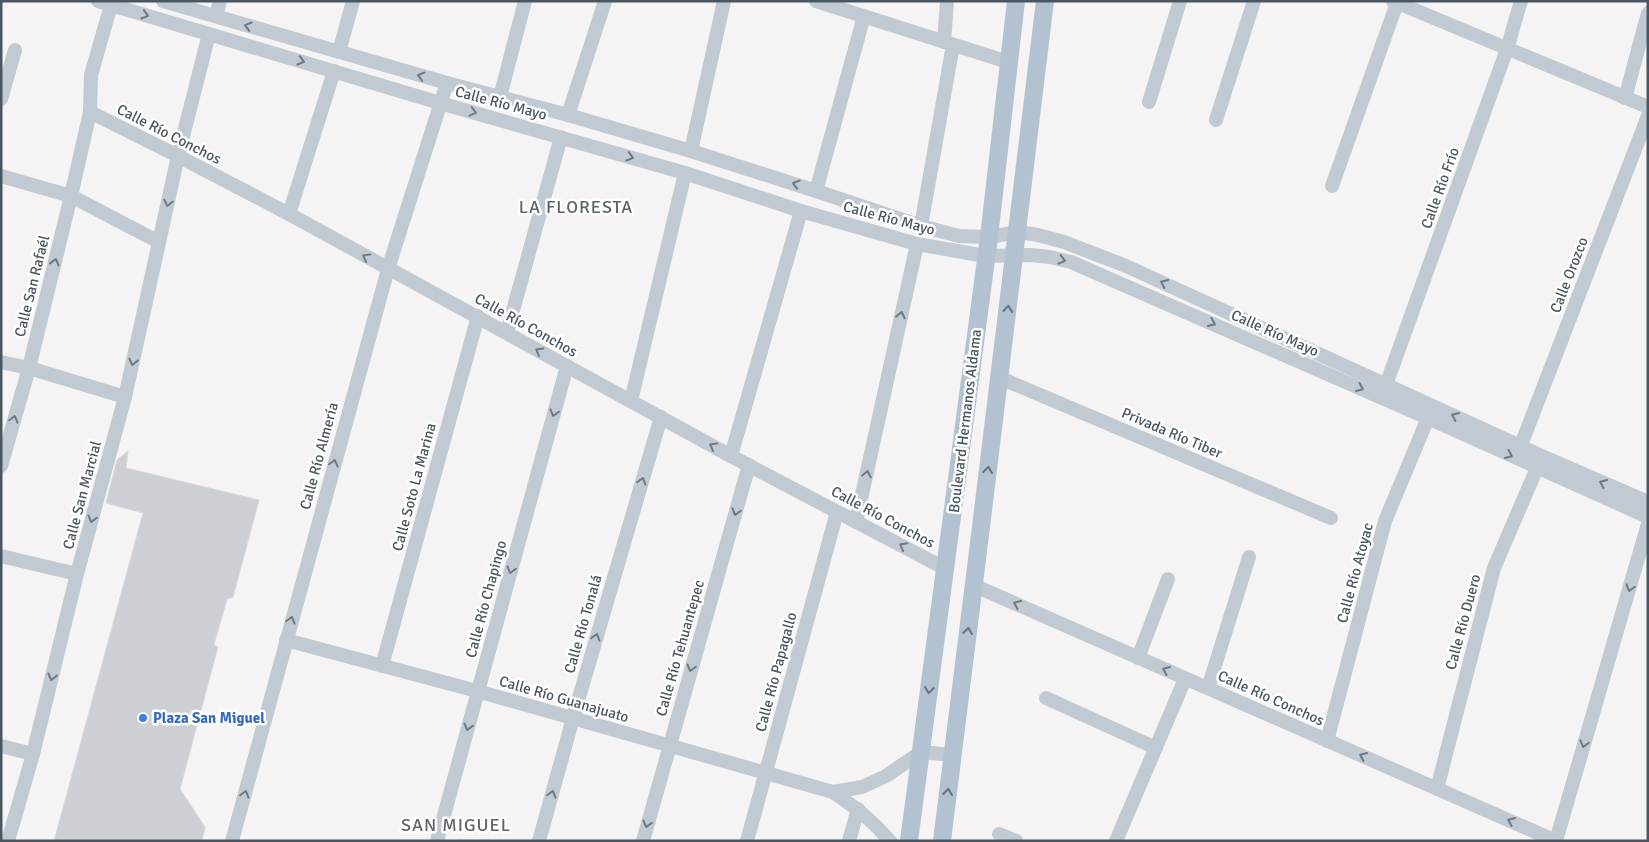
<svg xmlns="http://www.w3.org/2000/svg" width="1649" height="842" font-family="Signika,sans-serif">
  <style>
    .building { fill: #cdcfd5; stroke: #d7d9de }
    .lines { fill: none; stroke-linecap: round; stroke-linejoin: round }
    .minor { stroke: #c1cad2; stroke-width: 14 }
    .major { stroke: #b3c2d1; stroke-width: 18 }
    .oneway { stroke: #6e7983 }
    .oneway2 { stroke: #64717d }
    .shop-dot { fill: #3f7fe0; stroke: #fff; stroke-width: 2 }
    .labels { text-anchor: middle; stroke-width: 5; stroke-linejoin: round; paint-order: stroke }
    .street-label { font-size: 15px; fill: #4a5661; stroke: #fff }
    .shop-label { font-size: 15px; font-weight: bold; fill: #366cbe; stroke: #fff; text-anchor: start }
    .quarter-label { font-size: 18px; letter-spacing: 1px; fill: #5f6368; stroke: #fff }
  </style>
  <rect width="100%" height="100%" fill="#f5f3f3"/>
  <path class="building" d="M128,451L126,468L259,500L233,597L227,599L214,645L218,647L180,789L205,827L202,841H54L143,513L106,503L117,460Z"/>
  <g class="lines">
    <g class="minor">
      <path d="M98,1L440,103L685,173L801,211L917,244L985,256L1031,255L1050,257L1071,262L1428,418L1648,517"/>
      <path d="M163,1L447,83L568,115L691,151L816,191L921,226L959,236L989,237L1018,232L1038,235L1064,242L1126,266L1542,456L1648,502"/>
      <path d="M816,1L1008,62"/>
      <path d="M1393,1L1648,107"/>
      <path d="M216,16L220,1"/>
      <path d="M944,42L947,1"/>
      <path d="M339,52L353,1"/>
      <path d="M500,97L525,1"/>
      <path d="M1625,98L1648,13"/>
      <path d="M1,99L15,50"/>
      <path d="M1149,102L1180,1"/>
      <path d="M90,112L178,156L289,214L731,456L946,569"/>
      <path d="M568,115L605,1"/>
      <path d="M1216,120L1254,1"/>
      <path d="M691,151L724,1"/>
      <path d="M1,176L71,196L159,242"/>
      <path d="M1332,186L1397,3"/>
      <path d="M816,191L864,16"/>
      <path d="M289,214L334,71"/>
      <path d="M921,226L953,45"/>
      <path d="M507,332L561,137"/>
      <path d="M1,362L29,368L125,397"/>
      <path d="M1000,378L1331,518"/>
      <path d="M1386,385L1507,49L1521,1"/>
      <path d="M631,401L685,173"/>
      <path d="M1521,445L1648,116"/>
      <path d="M731,456L801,211"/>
      <path d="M1,466L29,368L71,196L90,112L91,75L111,5"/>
      <path d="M856,522L917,244"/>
      <path d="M1,556L77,574"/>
      <path d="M973,585L1556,841"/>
      <path d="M286,640L477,691L833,792C855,807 872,820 890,841"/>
      <path d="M1138,658L1168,579"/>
      <path d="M382,666L478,316"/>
      <path d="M1208,688L1249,557"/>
      <path d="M1046,698L1156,748"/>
      <path d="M1327,741L1385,521L1428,418"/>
      <path d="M1,746L33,754"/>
      <path d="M1437,789L1494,568L1537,468"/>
      <path d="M833,792L862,787L886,776L921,752L952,755"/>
      <path d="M999,834L1016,841"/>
      <path d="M8,841L33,754L77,574L125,397L178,156L209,34"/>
      <path d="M232,841L388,269L447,83"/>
      <path d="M437,841L567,366"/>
      <path d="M539,841L573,718L661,417"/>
      <path d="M643,841L749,465"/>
      <path d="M747,841L837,512"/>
      <path d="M849,841L858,809"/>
      <path d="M1116,841L1185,679"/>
      <path d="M1556,841L1648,524"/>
    </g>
    <g class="major">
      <path d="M909,841L989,237L1016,1"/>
      <path d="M942,841C976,561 1013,281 1045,1"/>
    </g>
  </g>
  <defs><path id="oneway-chevron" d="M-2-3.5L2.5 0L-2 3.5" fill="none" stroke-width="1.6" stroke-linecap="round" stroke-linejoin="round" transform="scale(1.25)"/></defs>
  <g class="oneway">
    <use href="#oneway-chevron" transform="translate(145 15) rotate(17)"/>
    <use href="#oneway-chevron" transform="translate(248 26) rotate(-164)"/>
    <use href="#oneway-chevron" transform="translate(301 61) rotate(16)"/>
    <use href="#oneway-chevron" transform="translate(421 76) rotate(-164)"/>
    <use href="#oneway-chevron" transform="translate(473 112) rotate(15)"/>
    <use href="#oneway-chevron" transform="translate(630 157) rotate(16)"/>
    <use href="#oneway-chevron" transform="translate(796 184) rotate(-163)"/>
    <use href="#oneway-chevron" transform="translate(168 203) rotate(102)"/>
    <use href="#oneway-chevron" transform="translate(366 257) rotate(-151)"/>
    <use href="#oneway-chevron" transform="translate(1062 260) rotate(15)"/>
    <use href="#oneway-chevron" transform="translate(55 262) rotate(-76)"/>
    <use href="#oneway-chevron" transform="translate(1164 283) rotate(-155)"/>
    <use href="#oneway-chevron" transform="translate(901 315) rotate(-78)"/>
    <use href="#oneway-chevron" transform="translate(1212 323) rotate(24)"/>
    <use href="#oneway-chevron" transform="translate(539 351) rotate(-150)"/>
    <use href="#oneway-chevron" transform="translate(133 362) rotate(102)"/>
    <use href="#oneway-chevron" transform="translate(1360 388) rotate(24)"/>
    <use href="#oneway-chevron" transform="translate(554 413) rotate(105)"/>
    <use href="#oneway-chevron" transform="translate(1455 416) rotate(-155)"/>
    <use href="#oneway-chevron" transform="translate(14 419) rotate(-74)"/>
    <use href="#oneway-chevron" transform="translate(713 446) rotate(-151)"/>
    <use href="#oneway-chevron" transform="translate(1509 455) rotate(25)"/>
    <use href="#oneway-chevron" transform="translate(334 463) rotate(-75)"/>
    <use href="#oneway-chevron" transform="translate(867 474) rotate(-78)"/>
    <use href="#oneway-chevron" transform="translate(642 481) rotate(-74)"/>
    <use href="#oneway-chevron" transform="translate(1603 483) rotate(-156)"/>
    <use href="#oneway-chevron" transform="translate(736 512) rotate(106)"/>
    <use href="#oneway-chevron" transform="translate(92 519) rotate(105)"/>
    <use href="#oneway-chevron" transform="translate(903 546) rotate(-152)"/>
    <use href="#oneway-chevron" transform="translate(511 570) rotate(105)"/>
    <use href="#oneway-chevron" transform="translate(1630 588) rotate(106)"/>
    <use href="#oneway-chevron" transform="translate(1017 604) rotate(-156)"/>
    <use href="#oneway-chevron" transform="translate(291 620) rotate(-75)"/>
    <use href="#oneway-chevron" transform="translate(596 637) rotate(-74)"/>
    <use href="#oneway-chevron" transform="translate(691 668) rotate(106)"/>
    <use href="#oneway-chevron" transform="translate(1166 670) rotate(-156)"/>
    <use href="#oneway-chevron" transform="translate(52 677) rotate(104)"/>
    <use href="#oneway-chevron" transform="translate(468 727) rotate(105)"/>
    <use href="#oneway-chevron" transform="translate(1584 744) rotate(106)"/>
    <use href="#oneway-chevron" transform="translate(1363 756) rotate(-156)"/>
    <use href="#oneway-chevron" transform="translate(245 794) rotate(-75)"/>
    <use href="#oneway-chevron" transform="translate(552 794) rotate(-75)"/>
    <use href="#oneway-chevron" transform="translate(1511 821) rotate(-157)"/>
    <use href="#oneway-chevron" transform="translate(647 824) rotate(105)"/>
  </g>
  <g class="oneway2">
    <use href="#oneway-chevron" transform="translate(1008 309) rotate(-84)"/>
    <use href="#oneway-chevron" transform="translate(988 470) rotate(-83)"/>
    <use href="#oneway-chevron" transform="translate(968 631) rotate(-83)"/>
    <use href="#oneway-chevron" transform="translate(929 690) rotate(98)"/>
    <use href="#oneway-chevron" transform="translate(948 792) rotate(-83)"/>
  </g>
  <circle class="shop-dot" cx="143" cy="718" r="5"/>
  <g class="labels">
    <g class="street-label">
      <text transform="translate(501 103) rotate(15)" y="5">Calle Río Mayo</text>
      <text transform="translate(169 134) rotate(27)" y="5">Calle Río Conchos</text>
      <text transform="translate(1440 188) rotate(-70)" y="5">Calle Río Frío</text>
      <text transform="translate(889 218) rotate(15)" y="5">Calle Río Mayo</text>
      <text transform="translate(1569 275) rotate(-69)" y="5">Calle Orozco</text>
      <text transform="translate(32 286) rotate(-76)" y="5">Calle San Rafaél</text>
      <text transform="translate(526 325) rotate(29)" y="5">Calle Río Conchos</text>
      <text transform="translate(1275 333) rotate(24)" y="5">Calle Río Mayo</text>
      <text transform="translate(965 421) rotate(-83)" y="5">Boulevard Hermanos Aldama</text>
      <text transform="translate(1172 433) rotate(23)" y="5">Privada Río Tiber</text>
      <text transform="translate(319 456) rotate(-75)" y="5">Calle Río Almería</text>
      <text transform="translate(414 487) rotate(-75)" y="5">Calle Soto La Marina</text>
      <text transform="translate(82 495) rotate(-75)" y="5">Calle San Marcial</text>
      <text transform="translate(883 517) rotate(28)" y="5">Calle Río Conchos</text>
      <text transform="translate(1355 573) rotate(-75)" y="5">Calle Río Atoyac</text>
      <text transform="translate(486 599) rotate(-75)" y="5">Calle Río Chapingo</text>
      <text transform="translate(1463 622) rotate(-75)" y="5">Calle Río Duero</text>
      <text transform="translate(583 624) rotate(-74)" y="5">Calle Río Tonalá</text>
      <text transform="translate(680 648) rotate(-74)" y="5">Calle Río Tehuantepec</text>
      <text transform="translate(776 672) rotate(-75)" y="5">Calle Río Papagallo</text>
      <text transform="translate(1271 698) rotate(24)" y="5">Calle Río Conchos</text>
      <text transform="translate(564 699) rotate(16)" y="5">Calle Río Guanajuato</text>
    </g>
    <g class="shop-label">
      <text x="153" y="723">Plaza San Miguel</text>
    </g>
    <g class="quarter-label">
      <text x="576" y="213">LA FLORESTA</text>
      <text x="456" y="831">SAN MIGUEL</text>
    </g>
  </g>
  <rect width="1649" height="842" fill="none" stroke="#4a5661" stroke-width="5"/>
</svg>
